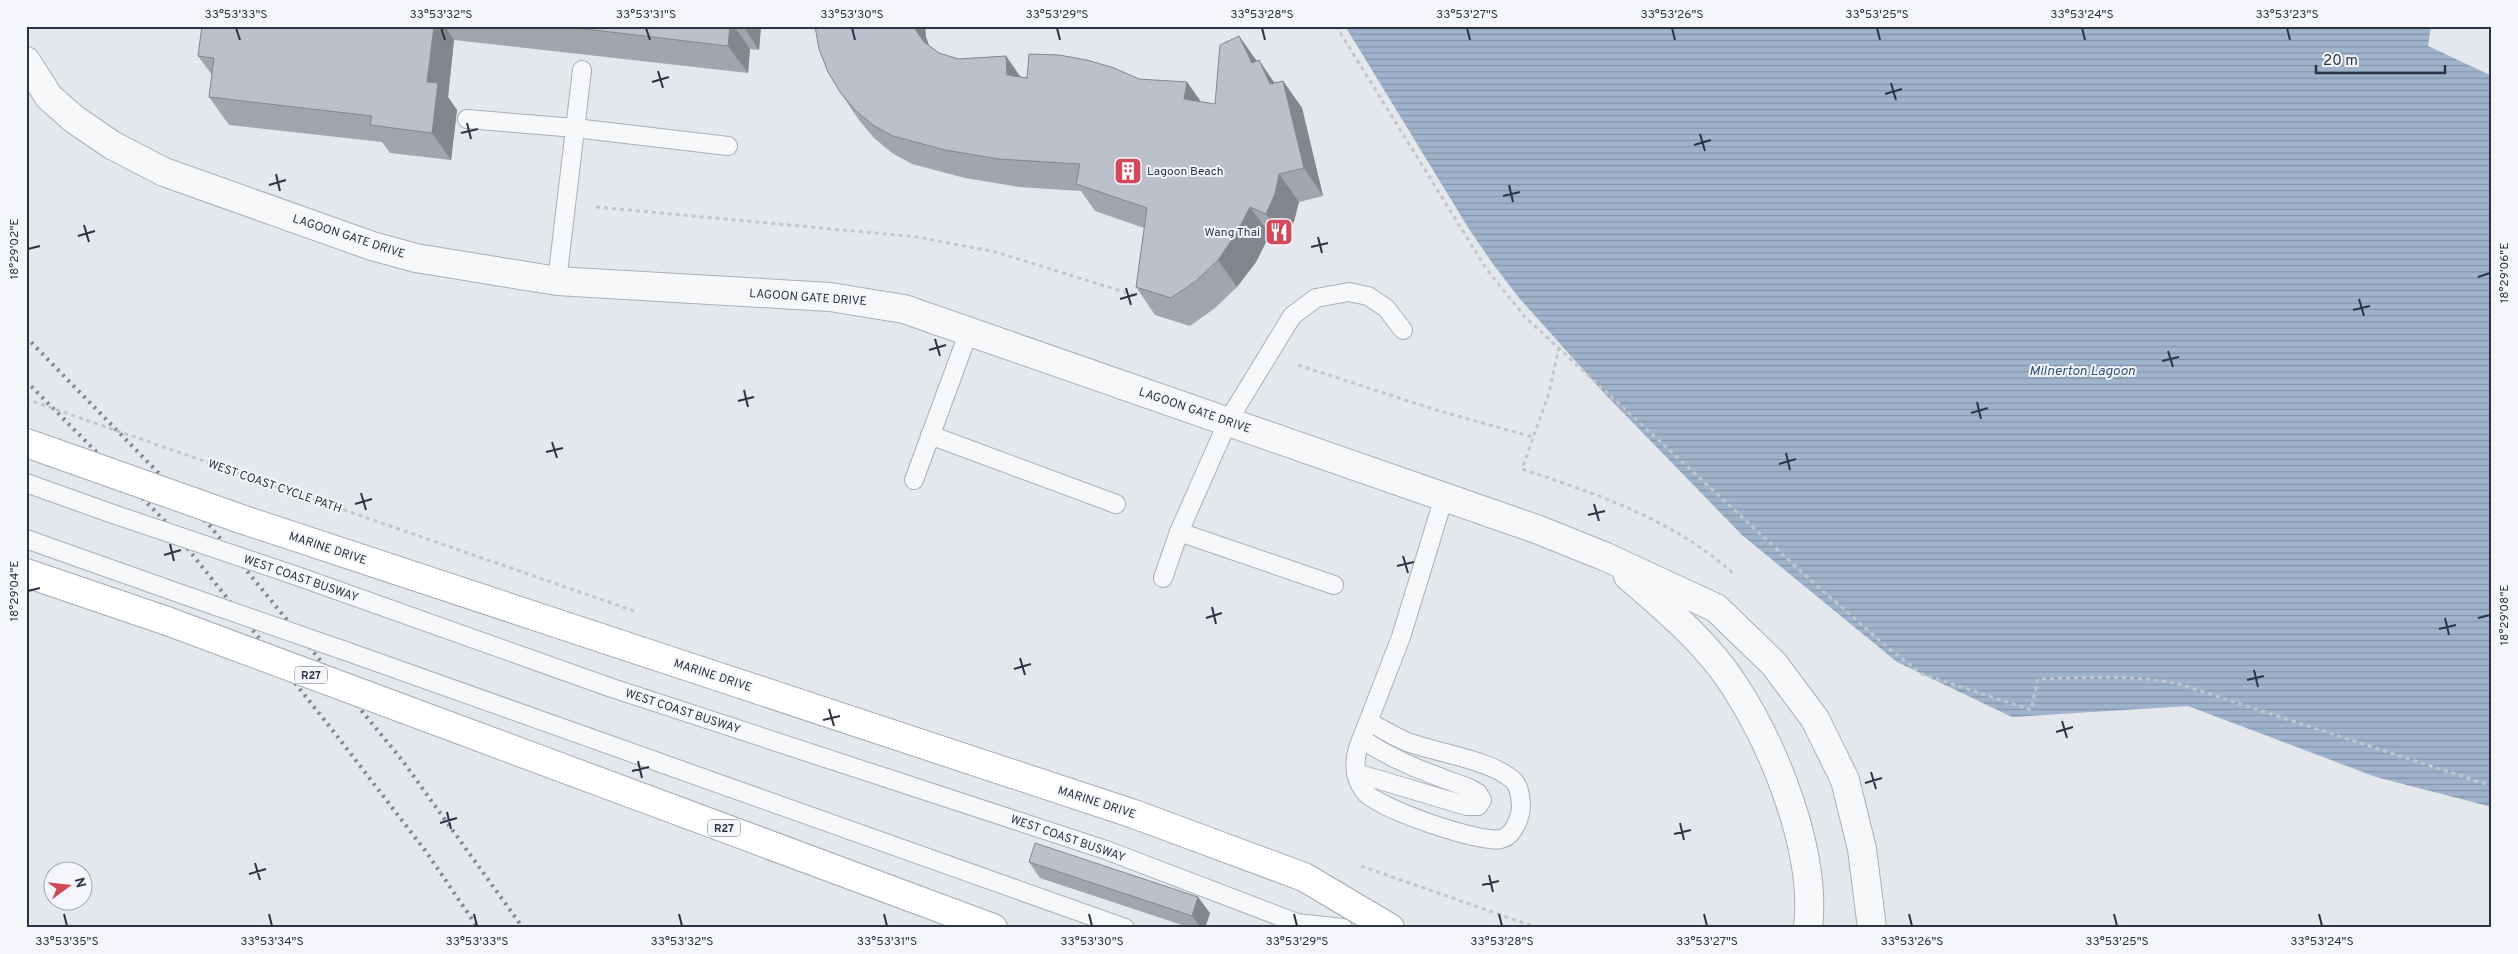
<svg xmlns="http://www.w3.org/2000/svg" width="2518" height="954" font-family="Overpass,sans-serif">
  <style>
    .water { fill: url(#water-rules) }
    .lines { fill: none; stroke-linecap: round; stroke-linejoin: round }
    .service-casing { stroke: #a9aeb7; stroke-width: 20 }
    .minor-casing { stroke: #a9aeb7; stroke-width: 30 }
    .primary-casing { stroke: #a3abb8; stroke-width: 30 }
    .path { stroke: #c2c5cb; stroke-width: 3; stroke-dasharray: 4 4; stroke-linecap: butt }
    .service { stroke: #f7f8fa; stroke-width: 18 }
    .minor { stroke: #f7f8fa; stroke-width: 28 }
    .primary { stroke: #fff; stroke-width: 28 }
    .rail { stroke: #7d8696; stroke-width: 4; stroke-dasharray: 2.5 5; stroke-linecap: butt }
    .service-bridge-casing { stroke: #a9aeb7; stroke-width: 20; stroke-linecap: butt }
    .primary-bridge-casing { stroke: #a3abb8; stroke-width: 30; stroke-linecap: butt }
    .path-bridge { stroke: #c2c5cb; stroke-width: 3; stroke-dasharray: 4 4; stroke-linecap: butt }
    .service-bridge { stroke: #f7f8fa; stroke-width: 18 }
    .primary-bridge { stroke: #fff; stroke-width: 28 }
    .wall { fill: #a1a5ae }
    .shaded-wall { fill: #83868d }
    .building { fill: #bbc0ca; stroke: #83868d }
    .ticks { fill: none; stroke: #2b3445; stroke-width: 2 }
    .labels { text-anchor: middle; stroke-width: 4; stroke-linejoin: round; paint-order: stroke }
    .shield { fill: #f4f6f9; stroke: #676e7b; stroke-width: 1 }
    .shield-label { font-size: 11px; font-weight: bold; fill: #2b3445 }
    .poi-label { font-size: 12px; fill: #2b3445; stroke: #f4f6f9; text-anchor: start }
    .street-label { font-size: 12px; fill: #2b3445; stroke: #f4f6f9 }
    .water-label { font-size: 14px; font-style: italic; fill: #34527a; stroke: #f4f6f9 }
    .neatline { fill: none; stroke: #2b3445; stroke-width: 2 }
    .ticks-label { font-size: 12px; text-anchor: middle; fill: #2b3445 }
  </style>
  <defs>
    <pattern id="water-rules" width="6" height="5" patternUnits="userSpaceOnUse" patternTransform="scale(1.25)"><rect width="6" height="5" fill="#9fb4cc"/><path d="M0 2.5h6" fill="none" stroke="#8293a7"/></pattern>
  </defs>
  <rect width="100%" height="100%" fill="#e4e7ec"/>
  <path class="water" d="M1345,26H2431L2428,46L2492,76V807L2376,777L2188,706L2012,717L1897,662L1742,535L1604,393L1520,299L1493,264L1469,229Z"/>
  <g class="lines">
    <defs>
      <g id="service">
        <path d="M467,119L575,128L728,146"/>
        <path d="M557,281L582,70"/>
        <path d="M930,435L1116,504"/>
        <path d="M914,480L969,331"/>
        <path d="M26,483L113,514"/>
        <path d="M1179,532L1334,585"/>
        <path d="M26,539L187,596"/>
        <path d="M294,575L612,688L1106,850L1297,923L1343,928"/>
        <path d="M1163,578L1179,532L1228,421L1292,316L1316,298L1349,292L1368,296L1386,308L1403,330"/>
        <path d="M354,654L1125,928"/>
        <path d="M1369,722C1383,729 1396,738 1410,743C1439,753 1490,760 1513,780C1520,787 1520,796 1521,805C1521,816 1514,836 1501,839C1481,844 1376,808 1364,791C1354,778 1354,762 1358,748L1401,637L1444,497"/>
        <path d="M1356,773L1467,806H1478L1482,800L1478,793L1469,788C1431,774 1395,762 1362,739"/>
      </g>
      <g id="minor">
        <path d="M26,61L49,97L74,119L112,145L164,172L372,246L416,258L557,281L830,297L904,309L1539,530L1606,557L1716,608L1774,664L1815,719L1845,780L1862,849L1872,928"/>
        <path d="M1628,576C1666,609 1706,642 1734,685C1775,748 1817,852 1808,928"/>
      </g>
      <g id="primary">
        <path d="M26,443L52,452"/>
        <path d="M241,519L1134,814L1304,877L1390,928"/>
        <path d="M26,573L167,621"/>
        <path d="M455,728L993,928"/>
      </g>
    </defs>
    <use href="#service" class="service-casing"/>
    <use href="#minor" class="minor-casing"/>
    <use href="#primary" class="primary-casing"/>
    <g class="path">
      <path d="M1336,26L1487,270L1526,318L1807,577L1887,647L1922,674L2031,710L2038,679C2086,678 2132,674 2179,684L2492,786"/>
      <path d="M596,207L918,237L996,252L1137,296"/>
      <path d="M1559,347L1549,393L1522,469C1597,494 1674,520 1734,574"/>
      <path d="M1298,365L1436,410L1533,437"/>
      <path d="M1361,866L1538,928"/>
    </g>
    <use href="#service" class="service"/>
    <use href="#minor" class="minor"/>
    <use href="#primary" class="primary"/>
    <g class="rail">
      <path d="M26,337L210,526L402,760L523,928"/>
      <path d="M26,381L168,524L334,732L427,853L478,928"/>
    </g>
    <defs>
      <g id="service-bridge">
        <path d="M113,514L294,575"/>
        <path d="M187,596L354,654"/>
      </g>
      <g id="primary-bridge">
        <path d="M52,452L241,519"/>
        <path d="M167,621L455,728"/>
      </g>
    </defs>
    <use href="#service-bridge" class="service-bridge-casing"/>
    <use href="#primary-bridge" class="primary-bridge-casing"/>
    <path class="path-bridge" d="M26,399L637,612"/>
    <use href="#service-bridge" class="service-bridge"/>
    <use href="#primary-bridge" class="primary-bridge"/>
  </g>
  <g class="wall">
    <path d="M202,26H761L759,50L750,49L748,73L454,40L448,97L457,110L451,160L390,153L382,142L229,125L209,97L212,75L198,56Z"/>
    <path d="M815,26H925L926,37L929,46L939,53L1020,77L1139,79L1187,82L1201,102L1215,104L1239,36L1257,61L1274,83L1283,81L1302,108L1323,196L1299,202L1294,221L1286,242L1270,234L1256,262L1237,287L1215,308L1190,326L1155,315L1136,287L1144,228L1095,211L1081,191L1019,187L965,178L912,164L892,153L874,138L859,120L840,92Z"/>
    <path d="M1029,862L1210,913L1205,928H1191L1040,878Z"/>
  </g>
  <g class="shaded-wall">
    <path d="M434,26H445L454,40L448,97L457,110L451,160L432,133L427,82Z"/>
    <path d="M730,26H734L750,49L748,73L728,46Z"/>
    <path d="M743,26H761L759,50Z"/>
    <path d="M913,26H925L926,37L932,54Z"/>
    <path d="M1239,36L1258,63H1252Z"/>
    <path d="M1006,56L1025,83L1007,75Z"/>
    <path d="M1259,60L1278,88L1270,84Z"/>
    <path d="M1283,81L1302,108L1323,196L1304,168Z"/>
    <path d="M1187,82L1206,109L1184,99Z"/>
    <path d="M1279,174L1299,202L1294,221L1286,242L1266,214Z"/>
    <path d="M1250,207L1270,234L1256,262L1237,287L1218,260Z"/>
    <path d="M1198,897L1210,913L1205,928H1201L1192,916Z"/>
  </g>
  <g class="building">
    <path d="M202,26H434L427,82L438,83L432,133L370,125L372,116L209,97L214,58L198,56Z"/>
    <path d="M560,26H730L728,46Z"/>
    <path d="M815,26H913L924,42L939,53L958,59L1006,56L1007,75L1027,78L1029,54L1059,55L1087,60L1114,68L1139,79L1187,82L1184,99L1215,104L1220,45L1239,36L1252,63L1259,60L1270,84L1283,81L1304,168L1279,174L1275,194L1266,214L1250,207L1236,234L1218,260L1196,281L1171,298L1136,287L1147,208L1076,184L1080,164L999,159L945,150L893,136L873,125L855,110L840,92L828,72L819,49Z"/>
    <path d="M1035,843L1198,897L1192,916L1029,862Z"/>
  </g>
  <path class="ticks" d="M236,28L240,40M441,28L445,40M646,28L650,40M852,28L855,40M1057,28L1060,40M1262,28L1265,40M1467,28L1470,40M1672,28L1675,40M1877,28L1880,40M2082,28L2085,40M2287,28L2290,40M658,71L663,88M652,82L669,77M1891,83L1896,100M1885,94L1902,89M467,123L471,139M461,133L478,129M1700,134L1705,151M1694,145L1711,140M276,174L280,191M269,185L286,180M1509,185L1513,202M1503,196L1520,192M84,225L89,242M78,236L95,231M1318,237L1322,253M1311,247L1328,243M28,249L40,246M2478,277L2490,273M1126,288L1131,305M1120,299L1137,294M2359,299L2364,316M2353,310L2370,306M935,339L940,356M929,350L946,345M2168,351L2173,367M2162,361L2179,357M744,390L748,407M738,401L754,397M1977,402L1981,419M1971,413L1988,408M552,442L557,458M546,452L563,448M1786,453L1790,470M1779,464L1796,459M361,493L366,510M355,504L372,499M1594,504L1599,521M1588,515L1605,511M170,544L174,561M164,555L181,550M1403,556L1408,573M1397,566L1414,562M28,591L40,588M1212,607L1216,624M1206,618L1222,613M2445,618L2449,635M2478,618L2490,615M2439,629L2456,625M1020,658L1025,675M1014,669L1031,664M2254,670L2258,687M2247,680L2264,676M829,709L834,726M823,720L840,716M2062,721L2067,738M2056,732L2073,727M638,761L642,778M632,771L649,767M1871,772L1876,789M1865,783L1882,778M447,812L451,829M440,823L457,818M1680,823L1684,840M1674,834L1691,830M255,863L260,880M249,874L266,869M1489,875L1493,892M1482,885L1499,881M64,914L67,926M269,914L272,926M474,914L477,926M679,914L682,926M884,914L887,926M1089,914L1092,926M1294,914L1297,926M1499,914L1502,926M1704,914L1707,926M1909,914L1912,926M2114,914L2117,926M2319,914L2322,926"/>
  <defs>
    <symbol id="building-square" viewBox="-11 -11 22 22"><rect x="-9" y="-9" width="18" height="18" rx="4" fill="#d1495b" stroke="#f4f6f9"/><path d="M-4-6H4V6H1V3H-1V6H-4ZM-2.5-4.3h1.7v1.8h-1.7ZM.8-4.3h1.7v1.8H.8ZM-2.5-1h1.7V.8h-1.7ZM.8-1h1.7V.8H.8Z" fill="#fff"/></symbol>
    <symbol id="restaurant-square" viewBox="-11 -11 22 22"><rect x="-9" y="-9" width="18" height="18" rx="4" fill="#d1495b" stroke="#f4f6f9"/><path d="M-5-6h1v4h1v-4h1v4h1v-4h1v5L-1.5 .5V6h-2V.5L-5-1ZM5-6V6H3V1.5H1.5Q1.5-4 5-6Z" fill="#fff"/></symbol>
  </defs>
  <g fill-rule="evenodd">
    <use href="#building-square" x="1112" y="155" width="32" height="32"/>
    <use href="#restaurant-square" x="1263" y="216" width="32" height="32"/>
  </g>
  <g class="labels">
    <g class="shield">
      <rect x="295" y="666.5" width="32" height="17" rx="4"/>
      <rect x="708" y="819.5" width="32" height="17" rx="4"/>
    </g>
    <g class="shield-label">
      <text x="311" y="679">R27</text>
      <text x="724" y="832">R27</text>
    </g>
    <g class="poi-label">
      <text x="1147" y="175">Lagoon Beach</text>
      <text x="1260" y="236" text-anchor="end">Wang Thai</text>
    </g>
    <g class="street-label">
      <text transform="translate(349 236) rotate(18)" y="4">LAGOON GATE DRIVE</text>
      <text transform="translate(808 297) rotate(4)" y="4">LAGOON GATE DRIVE</text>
      <text transform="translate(1195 410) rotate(19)" y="4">LAGOON GATE DRIVE</text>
      <text transform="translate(275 486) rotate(19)" y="4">WEST COAST CYCLE PATH</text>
      <text transform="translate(328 548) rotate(18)" y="4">MARINE DRIVE</text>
      <text transform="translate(301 578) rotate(19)" y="4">WEST COAST BUSWAY</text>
      <text transform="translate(713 675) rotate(18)" y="4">MARINE DRIVE</text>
      <text transform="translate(683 711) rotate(18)" y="4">WEST COAST BUSWAY</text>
      <text transform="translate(1097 802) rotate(18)" y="4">MARINE DRIVE</text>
      <text transform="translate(1068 838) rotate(19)" y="4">WEST COAST BUSWAY</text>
    </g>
    <g class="water-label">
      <text x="2082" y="375">Milnerton Lagoon</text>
    </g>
  </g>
  <rect width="2518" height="954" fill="none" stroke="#f4f6f9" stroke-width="55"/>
  <g transform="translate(68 886) rotate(75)"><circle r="24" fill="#f4f6f9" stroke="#a4a8b1"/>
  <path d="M0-4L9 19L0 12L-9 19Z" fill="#d1495b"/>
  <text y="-8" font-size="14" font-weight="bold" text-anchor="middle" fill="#2b3445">N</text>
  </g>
  <path d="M2316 65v8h129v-8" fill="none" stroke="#2b3445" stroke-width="2.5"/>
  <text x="2323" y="65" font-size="15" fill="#2b3445" stroke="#f4f6f9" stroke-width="4" paint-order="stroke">20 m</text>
  <rect x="28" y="28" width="2462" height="898" class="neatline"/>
  <g class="ticks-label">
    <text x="236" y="18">33°53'33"S</text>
    <text x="441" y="18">33°53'32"S</text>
    <text x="646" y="18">33°53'31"S</text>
    <text x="852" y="18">33°53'30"S</text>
    <text x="1057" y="18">33°53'29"S</text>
    <text x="1262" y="18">33°53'28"S</text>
    <text x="1467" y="18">33°53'27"S</text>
    <text x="1672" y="18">33°53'26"S</text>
    <text x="1877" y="18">33°53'25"S</text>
    <text x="2082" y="18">33°53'24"S</text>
    <text x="2287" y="18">33°53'23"S</text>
    <text transform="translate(14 249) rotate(-90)" y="4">18°29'02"E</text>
    <text transform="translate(2504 273) rotate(-90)" y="4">18°29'06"E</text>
    <text transform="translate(14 591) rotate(-90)" y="4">18°29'04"E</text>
    <text transform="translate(2504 615) rotate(-90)" y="4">18°29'08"E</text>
    <text x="67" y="945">33°53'35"S</text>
    <text x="272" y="945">33°53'34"S</text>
    <text x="477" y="945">33°53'33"S</text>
    <text x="682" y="945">33°53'32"S</text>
    <text x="887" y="945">33°53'31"S</text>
    <text x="1092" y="945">33°53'30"S</text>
    <text x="1297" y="945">33°53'29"S</text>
    <text x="1502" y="945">33°53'28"S</text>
    <text x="1707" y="945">33°53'27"S</text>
    <text x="1912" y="945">33°53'26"S</text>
    <text x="2117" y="945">33°53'25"S</text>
    <text x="2322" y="945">33°53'24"S</text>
  </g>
</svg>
